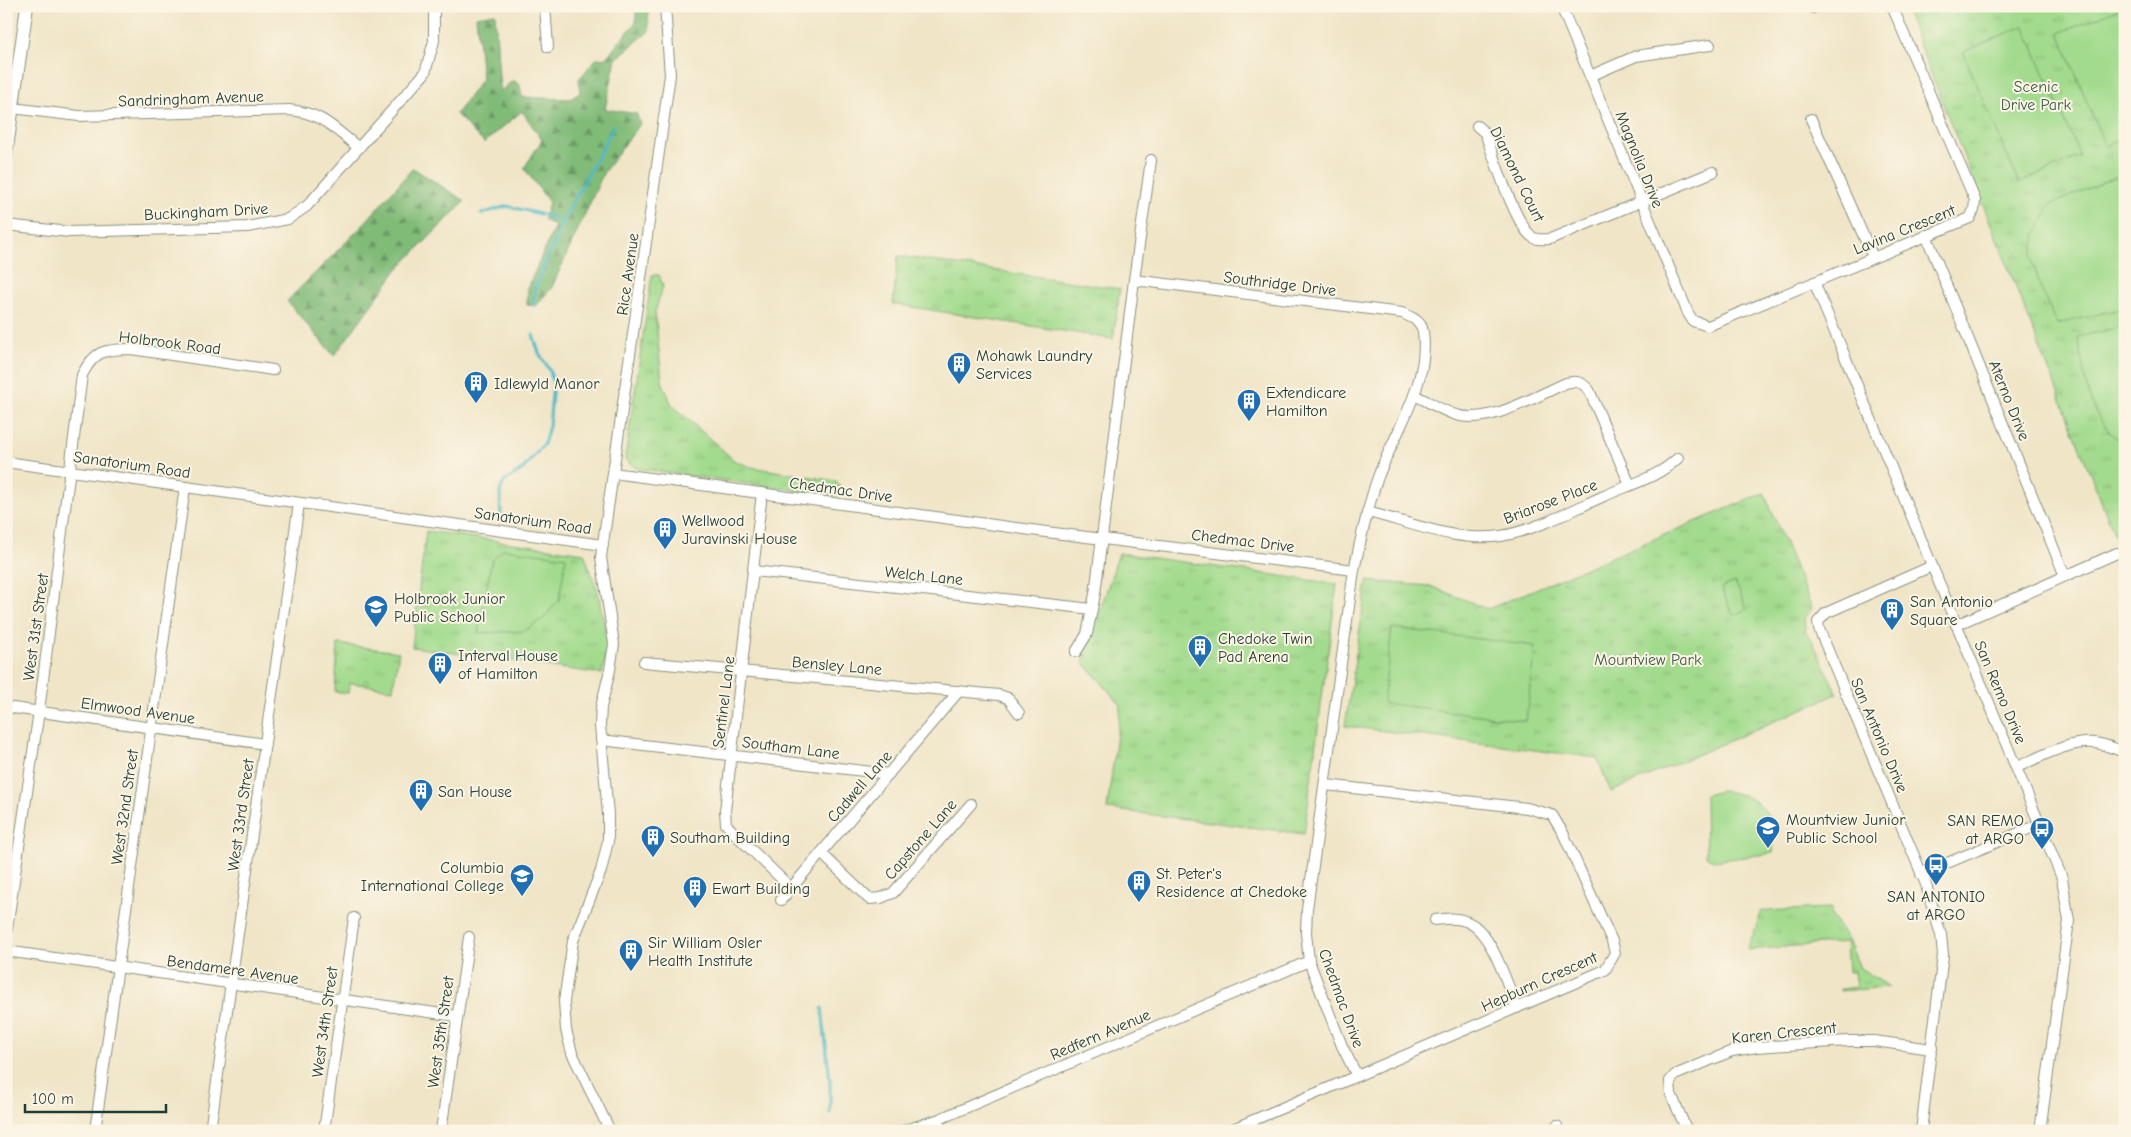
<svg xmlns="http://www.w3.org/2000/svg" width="2131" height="1137" font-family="'Comic Neue',sans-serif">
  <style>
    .grass { fill: url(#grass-tufts); stroke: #608c60 }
    .forest { fill: url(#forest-firs); stroke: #507c56 }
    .garden { fill: #a2db8d; stroke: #608c60 }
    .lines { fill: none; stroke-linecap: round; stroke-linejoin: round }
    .stream { stroke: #4dbac7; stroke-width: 3 }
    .minor-casing { stroke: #88917e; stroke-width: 12 }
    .tertiary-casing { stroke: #88917e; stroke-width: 14 }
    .minor { stroke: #fff; stroke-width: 10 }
    .tertiary { stroke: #fff; stroke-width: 12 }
    .labels { text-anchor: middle; stroke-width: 4; stroke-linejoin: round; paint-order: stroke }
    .park-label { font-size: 16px; fill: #395d46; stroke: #fcf5e5 }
    .street-label { font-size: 16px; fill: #1f3d34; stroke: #fcf5e5 }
    .poi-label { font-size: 16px; fill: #1f3d34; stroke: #fcf5e5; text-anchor: start }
  </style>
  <defs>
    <pattern id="grass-tufts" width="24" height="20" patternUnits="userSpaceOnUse" patternTransform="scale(1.25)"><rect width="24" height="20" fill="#a2db8d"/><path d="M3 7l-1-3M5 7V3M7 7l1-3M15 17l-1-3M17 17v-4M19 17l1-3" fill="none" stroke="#8bbd7a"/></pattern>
    <pattern id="forest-firs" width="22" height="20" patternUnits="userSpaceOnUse" patternTransform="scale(1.25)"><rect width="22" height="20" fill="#81bb78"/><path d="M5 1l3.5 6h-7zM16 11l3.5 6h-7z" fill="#699963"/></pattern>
  </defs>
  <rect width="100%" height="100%" fill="#fcf5e5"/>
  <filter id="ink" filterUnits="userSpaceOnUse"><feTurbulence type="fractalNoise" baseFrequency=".02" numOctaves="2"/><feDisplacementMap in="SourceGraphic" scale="10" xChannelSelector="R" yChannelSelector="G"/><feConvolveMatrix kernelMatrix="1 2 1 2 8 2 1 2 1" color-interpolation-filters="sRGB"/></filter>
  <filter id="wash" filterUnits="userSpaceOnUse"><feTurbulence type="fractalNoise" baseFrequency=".0096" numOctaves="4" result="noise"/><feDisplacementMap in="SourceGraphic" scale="20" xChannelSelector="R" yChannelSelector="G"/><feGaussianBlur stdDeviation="1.12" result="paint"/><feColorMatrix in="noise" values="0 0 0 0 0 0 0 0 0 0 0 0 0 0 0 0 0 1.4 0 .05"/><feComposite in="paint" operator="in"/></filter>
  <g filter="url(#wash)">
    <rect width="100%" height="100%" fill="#f0e5c7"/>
    <g class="grass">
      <path d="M1904,6H2125V559L2121,551Z"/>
      <path d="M898,256L1120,289L1113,339L893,304Z"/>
      <path d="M652,275H659L663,286L655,312L662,381L672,405L735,461L751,467L836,481L841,489L838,496L635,468L625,459Z"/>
      <path d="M1764,493L1812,608L1804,620L1806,633L1812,640L1837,694L1611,792L1597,758L1345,726L1367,581L1430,586L1488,609Z"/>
      <path d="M426,531L584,553L597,589L608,643L602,674L412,647Z"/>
      <path d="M1119,553L1337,584L1304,834L1107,809L1121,705L1083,662Z"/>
      <path d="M338,644L399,652L393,689L350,683L348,693L335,692Z"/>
      <path d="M1831,908V915L1848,940L1860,968L1889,987L1840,991V989L1856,987L1854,972H1848L1846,942L1747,950L1762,911Z"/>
    </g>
    <g class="forest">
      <path d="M636,6H648L649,31L616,59L605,109L637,114L640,124L604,172L552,287L536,306L527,305L528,287L555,226L544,220L549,202L524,168L542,140L522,111L484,143L456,114L482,79L476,16L495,13L500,92L513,80L520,85L522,97L570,99L580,93L579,79L597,58L605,59L636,22Z"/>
      <path d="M413,168L465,201L397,270L334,356L287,301L362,226Z"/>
    </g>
    <g class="garden">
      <path d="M2123,7L2125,12V138L2105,146L2059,33Z"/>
      <path d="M2024,26L2080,156L2019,183L1963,52Z"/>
      <path d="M2125,173V308L2057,324L2041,289L2032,258L2036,234L2051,204Z"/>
      <path d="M2125,326V445C2086,418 2086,380 2078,337Z"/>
      <path d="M503,549L566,557L559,600L544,618L524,631L478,633L492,560Z"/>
      <path d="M1735,582L1747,609L1733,615L1721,588Z"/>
      <path d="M1392,628L1535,646L1526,721L1383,703Z"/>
      <path d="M1720,791C1759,793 1777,815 1773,853L1714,861L1706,856L1705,795Z"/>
    </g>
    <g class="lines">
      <g class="stream">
        <path d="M481,214L507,206L548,216L564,223"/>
        <path d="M533,305L535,287L566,215L614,126"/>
        <path d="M501,517L500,491L504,482L523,469L544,444L549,426L553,384L550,371L539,353L533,335"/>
        <path d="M822,1008L830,1081V1113"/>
      </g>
    </g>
  </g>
  <g filter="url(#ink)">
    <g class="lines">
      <defs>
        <g id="minor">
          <path d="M545,6L548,47"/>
          <path d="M1561,6L1688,313L1693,321L1708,326L1970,218L1974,210L1975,200L1892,6"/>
          <path d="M1813,8L1820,6"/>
          <path d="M1590,76L1636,56L1710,45"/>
          <path d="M12,108L79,116L289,110C323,113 333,128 359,148"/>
          <path d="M1811,119L1873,257"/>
          <path d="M1477,126L1485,133C1494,157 1514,221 1531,236C1537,241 1543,239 1550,239L1713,172"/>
          <path d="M6,225L69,232L247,227L288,219L307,206L425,73L434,41V6"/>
          <path d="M1926,235L2065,576"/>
          <path d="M1134,280L1151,160"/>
          <path d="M1814,282L2062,878L2069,921L2040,1131"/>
          <path d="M1414,395C1428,401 1442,411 1456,415C1489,425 1536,396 1566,383C1576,380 1582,382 1589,390L1630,485"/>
          <path d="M6,462L603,545"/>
          <path d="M613,473L1046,532L1354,570L1307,909L1306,933L1309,961L1342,1046L1357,1076"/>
          <path d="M762,493L725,811L726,824L736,835L791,888"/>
          <path d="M1367,512C1410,522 1457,543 1501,536C1537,530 1572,510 1604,496C1629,485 1659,477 1678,458"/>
          <path d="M753,571L1092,609"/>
          <path d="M1956,625L2117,553"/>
          <path d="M1076,652L1087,634L1095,594L1134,280L1402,313C1411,317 1422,321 1423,332C1430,383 1395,432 1378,477C1367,508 1361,539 1354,570"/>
          <path d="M644,662L999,695L1008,698L1019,713"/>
          <path d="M6,707L265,744"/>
          <path d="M601,740L889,774"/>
          <path d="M2017,767C2041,757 2067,741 2095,743C2104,744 2115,749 2125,752"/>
          <path d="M821,853L869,899L881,898L893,893L971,804"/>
          <path d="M1921,874L2040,824"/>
          <path d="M781,900L959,691"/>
          <path d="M1435,920C1445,919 1455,917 1465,921C1491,928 1507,985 1517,1008"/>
          <path d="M6,935L39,711L82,375C94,351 104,349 131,349L273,370"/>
          <path d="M6,951L456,1016"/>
          <path d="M937,1120L942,1131"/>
          <path d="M95,1131L185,487"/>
          <path d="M210,1131L299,503"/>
          <path d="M324,1131L354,918"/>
          <path d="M441,1131L469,937"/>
          <path d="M610,1131L572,1053L566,1030L564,1001L573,941L601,871L608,841V814L600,725L601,707L610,670L614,644L601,557L670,75L665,6"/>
          <path d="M902,1131L937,1120L1309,961"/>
          <path d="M1228,1131L1605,970L1615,953L1612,941L1563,833L1552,815L1527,808L1326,785"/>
          <path d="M1556,1131L1557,1126"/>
          <path d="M1687,1131L1671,1094L1670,1081L1675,1075L1732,1051L1757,1047L1848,1041H1874L1932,1049"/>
          <path d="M1921,1131L1943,955L1941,935L1925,882L1819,629L1818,622L1826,613L1932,566"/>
        </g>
        <path id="tertiary" d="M6,155L27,6"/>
      </defs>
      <use href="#minor" class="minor-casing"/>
      <use href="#tertiary" class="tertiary-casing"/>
      <use href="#minor" class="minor"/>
      <use href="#tertiary" class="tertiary"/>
    </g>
  </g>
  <defs>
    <symbol id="building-pin" viewBox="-11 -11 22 30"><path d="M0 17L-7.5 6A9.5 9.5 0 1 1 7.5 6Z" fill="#1f6fb2" stroke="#fcf5e5"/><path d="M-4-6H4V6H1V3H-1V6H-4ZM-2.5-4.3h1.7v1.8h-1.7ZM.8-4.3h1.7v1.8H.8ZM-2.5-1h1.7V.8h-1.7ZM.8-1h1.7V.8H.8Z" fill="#fff"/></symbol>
    <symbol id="school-pin" viewBox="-11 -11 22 30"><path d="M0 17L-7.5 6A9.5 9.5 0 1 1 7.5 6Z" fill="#1f6fb2" stroke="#fcf5e5"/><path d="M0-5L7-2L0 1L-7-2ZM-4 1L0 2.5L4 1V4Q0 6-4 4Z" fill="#fff"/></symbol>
    <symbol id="bus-pin" viewBox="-11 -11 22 30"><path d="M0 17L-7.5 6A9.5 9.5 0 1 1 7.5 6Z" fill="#1f6fb2" stroke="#fcf5e5"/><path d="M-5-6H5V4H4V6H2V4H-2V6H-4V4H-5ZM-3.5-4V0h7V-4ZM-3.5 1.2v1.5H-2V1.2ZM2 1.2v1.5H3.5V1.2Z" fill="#fff"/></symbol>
  </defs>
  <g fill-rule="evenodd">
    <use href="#building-pin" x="945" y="350" width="28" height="38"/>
    <use href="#building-pin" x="462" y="369" width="28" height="38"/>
    <use href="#building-pin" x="1235" y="387" width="28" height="38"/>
    <use href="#building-pin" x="651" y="515" width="28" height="38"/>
    <use href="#school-pin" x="362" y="593" width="28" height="38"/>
    <use href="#building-pin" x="1878" y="596" width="28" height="38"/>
    <use href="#building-pin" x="1186" y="633" width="28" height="38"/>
    <use href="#building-pin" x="426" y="650" width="28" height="38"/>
    <use href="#building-pin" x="407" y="777" width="28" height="38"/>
    <use href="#school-pin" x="1754" y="814" width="28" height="38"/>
    <use href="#bus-pin" x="2028" y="815" width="28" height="38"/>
    <use href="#building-pin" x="639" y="823" width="28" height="38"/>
    <use href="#bus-pin" x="1922" y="851" width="28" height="38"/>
    <use href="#school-pin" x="508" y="862" width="28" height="38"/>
    <use href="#building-pin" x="1125" y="868" width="28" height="38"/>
    <use href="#building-pin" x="681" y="874" width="28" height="38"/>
    <use href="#building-pin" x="617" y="937" width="28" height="38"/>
  </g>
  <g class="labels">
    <g class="park-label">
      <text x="2036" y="92">Scenic<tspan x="2036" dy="18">Drive Park</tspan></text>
      <text x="1648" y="665">Mountview Park</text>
    </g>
    <g class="street-label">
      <text transform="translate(191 98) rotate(-2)" y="6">Sandringham Avenue</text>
      <text transform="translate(1640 159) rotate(68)" y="6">Magnolia Drive</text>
      <text transform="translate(1518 174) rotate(64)" y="6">Diamond Court</text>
      <text transform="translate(206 211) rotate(-3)" y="6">Buckingham Drive</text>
      <text transform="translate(1904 229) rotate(-22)" y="6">Lavina Crescent</text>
      <text transform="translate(627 274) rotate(-82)" y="6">Rice Avenue</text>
      <text transform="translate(1280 283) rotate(7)" y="6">Southridge Drive</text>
      <text transform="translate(170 342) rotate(7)" y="6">Holbrook Road</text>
      <text transform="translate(2010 400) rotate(68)" y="6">Aterno Drive</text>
      <text transform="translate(132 464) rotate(8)" y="6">Sanatorium Road</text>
      <text transform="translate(841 489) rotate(8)" y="6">Chedmac Drive</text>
      <text transform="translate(1550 501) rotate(-21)" y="6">Briarose Place</text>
      <text transform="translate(533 520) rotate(8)" y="6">Sanatorium Road</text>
      <text transform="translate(1243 540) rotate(7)" y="6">Chedmac Drive</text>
      <text transform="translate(924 575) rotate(6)" y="6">Welch Lane</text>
      <text transform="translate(35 627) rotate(-82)" y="6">West 31st Street</text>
      <text transform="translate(837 665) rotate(5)" y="6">Bensley Lane</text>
      <text transform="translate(2001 692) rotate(67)" y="6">San Remo Drive</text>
      <text transform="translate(723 702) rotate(-83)" y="6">Sentinel Lane</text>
      <text transform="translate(138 710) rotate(8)" y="6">Elmwood Avenue</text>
      <text transform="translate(1880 735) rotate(67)" y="6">San Antonio Drive</text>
      <text transform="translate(791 747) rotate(7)" y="6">Southam Lane</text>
      <text transform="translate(859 786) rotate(-49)" y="6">Cadwell Lane</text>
      <text transform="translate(124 807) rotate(-82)" y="6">West 32nd Street</text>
      <text transform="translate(240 815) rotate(-82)" y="6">West 33rd Street</text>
      <text transform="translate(920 839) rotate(-49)" y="6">Capstone Lane</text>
      <text transform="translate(233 969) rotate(8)" y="6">Bendamere Avenue</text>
      <text transform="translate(1539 981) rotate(-24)" y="6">Hepburn Crescent</text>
      <text transform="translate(1342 998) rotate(70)" y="6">Chedmac Drive</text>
      <text transform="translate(324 1022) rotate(-82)" y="6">West 34th Street</text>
      <text transform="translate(440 1032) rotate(-82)" y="6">West 35th Street</text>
      <text transform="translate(1784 1032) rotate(-6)" y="6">Karen Crescent</text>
      <text transform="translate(1100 1034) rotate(-23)" y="6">Redfern Avenue</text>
    </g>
    <g class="poi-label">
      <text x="976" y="361">Mohawk Laundry<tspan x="976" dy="18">Services</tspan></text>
      <text x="494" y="389">Idlewyld Manor</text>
      <text x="1266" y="398">Extendicare<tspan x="1266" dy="18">Hamilton</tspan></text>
      <text x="682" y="526">Wellwood<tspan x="682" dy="18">Juravinski House</tspan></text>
      <text x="394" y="604">Holbrook Junior<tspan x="394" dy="18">Public School</tspan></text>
      <text x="1910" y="607">San Antonio<tspan x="1910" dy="18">Square</tspan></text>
      <text x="1218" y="644">Chedoke Twin<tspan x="1218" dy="18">Pad Arena</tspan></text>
      <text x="458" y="661">Interval House<tspan x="458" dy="18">of Hamilton</tspan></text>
      <text x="438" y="797">San House</text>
      <text x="1786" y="825">Mountview Junior<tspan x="1786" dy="18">Public School</tspan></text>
      <text x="2024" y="826" text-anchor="end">SAN REMO<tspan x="2024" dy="18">at ARGO</tspan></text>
      <text x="670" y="843">Southam Building</text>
      <text x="504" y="873" text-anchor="end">Columbia<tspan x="504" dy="18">International College</tspan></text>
      <text x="1156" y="879">St. Peter's<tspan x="1156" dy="18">Residence at Chedoke</tspan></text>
      <text x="712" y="894">Ewart Building</text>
      <text x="1936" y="902" text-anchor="middle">SAN ANTONIO<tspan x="1936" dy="18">at ARGO</tspan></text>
      <text x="648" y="948">Sir William Osler<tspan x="648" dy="18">Health Institute</tspan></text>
    </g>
  </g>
  <rect width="2131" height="1137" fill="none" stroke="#fcf5e5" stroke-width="25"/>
  <path d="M25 1104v8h141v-8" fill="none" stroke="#1f3d34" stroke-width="2.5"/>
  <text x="32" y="1104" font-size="15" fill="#1f3d34" stroke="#fcf5e5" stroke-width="4" paint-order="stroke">100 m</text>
</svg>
